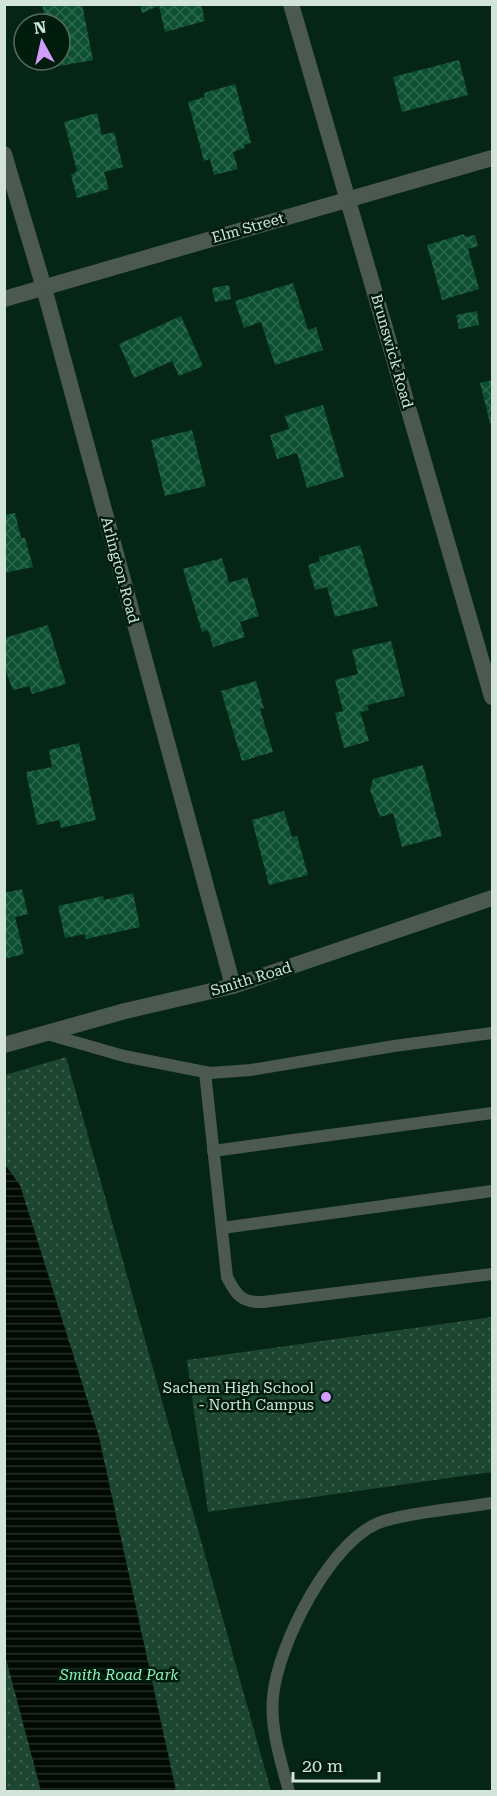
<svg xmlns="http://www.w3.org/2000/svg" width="497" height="1796" font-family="'Roboto Serif',serif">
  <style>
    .park { fill: url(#park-dots) }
    .water { fill: url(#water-rules) }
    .building { fill: url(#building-cross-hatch) }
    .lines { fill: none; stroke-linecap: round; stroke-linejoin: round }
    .service { stroke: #4b5950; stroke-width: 12 }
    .minor { stroke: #4b5950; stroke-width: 16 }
    .tertiary { stroke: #4b5950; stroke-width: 16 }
    .poi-dot { fill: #d19dfe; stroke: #001c0d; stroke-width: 2 }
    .labels { text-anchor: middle; stroke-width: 5; stroke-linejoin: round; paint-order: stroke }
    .street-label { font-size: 15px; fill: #d2e4d9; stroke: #001c0d }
    .poi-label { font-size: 15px; fill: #d2e4d9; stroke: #001c0d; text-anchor: end }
    .park-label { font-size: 15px; font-style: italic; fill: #93edba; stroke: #001c0d }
  </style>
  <defs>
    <pattern id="park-dots" width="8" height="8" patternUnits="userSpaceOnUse" patternTransform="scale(1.5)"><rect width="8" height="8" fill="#1d4630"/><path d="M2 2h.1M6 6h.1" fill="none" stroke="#3d614d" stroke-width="1.8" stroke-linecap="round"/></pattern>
    <pattern id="water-rules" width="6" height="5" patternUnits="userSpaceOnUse" patternTransform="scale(1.5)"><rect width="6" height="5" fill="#000a03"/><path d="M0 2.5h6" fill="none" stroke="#242e27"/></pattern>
    <pattern id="building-cross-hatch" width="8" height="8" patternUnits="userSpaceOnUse" patternTransform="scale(1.5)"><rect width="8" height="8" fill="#0c5031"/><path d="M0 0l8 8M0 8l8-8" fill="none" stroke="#2e694e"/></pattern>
  </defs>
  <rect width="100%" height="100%" fill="#052516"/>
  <g class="park">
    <path d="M66,1057L271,1791L5,1792V1075Z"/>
    <path d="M492,1317V1472L208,1512L187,1360Z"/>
  </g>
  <path class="water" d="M6,1166L20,1185L99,1437L176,1791H41L5,1655Z"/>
  <g class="building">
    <path d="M42,4H82L93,60L54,67L53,60H60V24H46Z"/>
    <path d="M140,4H201L205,21L165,32L159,6L142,13Z"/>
    <path d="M459,60L468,95L402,112L393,77Z"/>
    <path d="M235,84L251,143L244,145L245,148L233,152L238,169L214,175L210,159L204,161L188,102L205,97L204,93Z"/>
    <path d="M97,113L102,135L114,132L123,167L104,172L109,189L77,198L71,175L77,171L64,122Z"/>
    <path d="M464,234L465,237L475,235L478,246L468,249L479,289L442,300L427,245Z"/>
    <path d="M293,283L308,330L316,327L323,350L275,365L261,322L244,328L235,301Z"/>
    <path d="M229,285L231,299L215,302L212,288Z"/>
    <path d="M477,311L479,325L459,329L456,315Z"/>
    <path d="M181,316L203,366L179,376L172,361L134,378L119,344Z"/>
    <path d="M492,380V431L480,383Z"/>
    <path d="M323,405L344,477L307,488L297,453L277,459L270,435L289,429L285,416Z"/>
    <path d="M192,430L206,486L165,496L151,440Z"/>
    <path d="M15,513L21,538H25L33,567L4,573V515Z"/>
    <path d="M360,545L378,606L335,617L327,587L315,590L308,565L320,561L319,557Z"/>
    <path d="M222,558L229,583L247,577L259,616L240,622L245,637L213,647L208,630L202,632L183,569Z"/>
    <path d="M48,625L66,684L32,694L29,686L13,690L4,667V638Z"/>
    <path d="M391,641L405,696L367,705L369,710L360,712L369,741L344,748L335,713L343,711L335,680L358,674L352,650Z"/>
    <path d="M256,681L264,708L260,709L273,752L242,761L221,691Z"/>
    <path d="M79,743L96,820L61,828L59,820L37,825L26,772L52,767L49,750Z"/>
    <path d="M423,765L442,836L402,847L393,813L380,817L370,790L373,779Z"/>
    <path d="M284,811L292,837L297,836L308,875L269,885L252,820Z"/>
    <path d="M22,889L28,914L15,917L24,954L4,959V893Z"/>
    <path d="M133,893L140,927L86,939L85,934L65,938L58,906L103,896L104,900Z"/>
  </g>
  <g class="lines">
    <g class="service">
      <path d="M47,1034L124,1056L210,1073L251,1070L394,1046L492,1033"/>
      <path d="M205,1072L227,1277C236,1295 242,1303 263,1302L492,1274"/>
      <path d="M213,1151L492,1113"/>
      <path d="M222,1228L492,1191"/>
      <path d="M289,1792C281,1761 270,1729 273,1697C277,1646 332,1536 384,1521C418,1511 457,1509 492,1503"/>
    </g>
    <g class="minor">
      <path d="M291,4L492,697"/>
      <path d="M4,154L44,288L233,986"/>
      <path d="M4,299L492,158"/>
    </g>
    <path class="tertiary" d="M4,1045L125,1011L233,986L492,898"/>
  </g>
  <circle class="poi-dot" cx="326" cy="1397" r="6"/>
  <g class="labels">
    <g class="street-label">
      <text transform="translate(248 228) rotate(-16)" y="5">Elm Street</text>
      <text transform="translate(392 351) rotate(74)" y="5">Brunswick Road</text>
      <text transform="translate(120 570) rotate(75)" y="5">Arlington Road</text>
      <text transform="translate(251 979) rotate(-17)" y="5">Smith Road</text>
    </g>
    <g class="poi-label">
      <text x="314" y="1393">Sachem High School<tspan x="314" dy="17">- North Campus</tspan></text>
    </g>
    <g class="park-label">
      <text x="119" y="1680">Smith Road Park</text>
    </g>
  </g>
  <rect width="497" height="1796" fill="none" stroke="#d2e4d9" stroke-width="12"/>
  <g transform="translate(42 42) rotate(352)"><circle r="28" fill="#001c0d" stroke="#546c5f" stroke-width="1.5"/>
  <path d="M0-4.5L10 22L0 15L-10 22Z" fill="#d19dfe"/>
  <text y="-9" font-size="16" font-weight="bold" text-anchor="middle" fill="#d2e4d9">N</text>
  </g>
  <path d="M293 1772v9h86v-9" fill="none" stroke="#d2e4d9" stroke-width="3"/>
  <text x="302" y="1772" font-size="18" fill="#d2e4d9" stroke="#001c0d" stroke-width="4.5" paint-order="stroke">20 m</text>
</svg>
